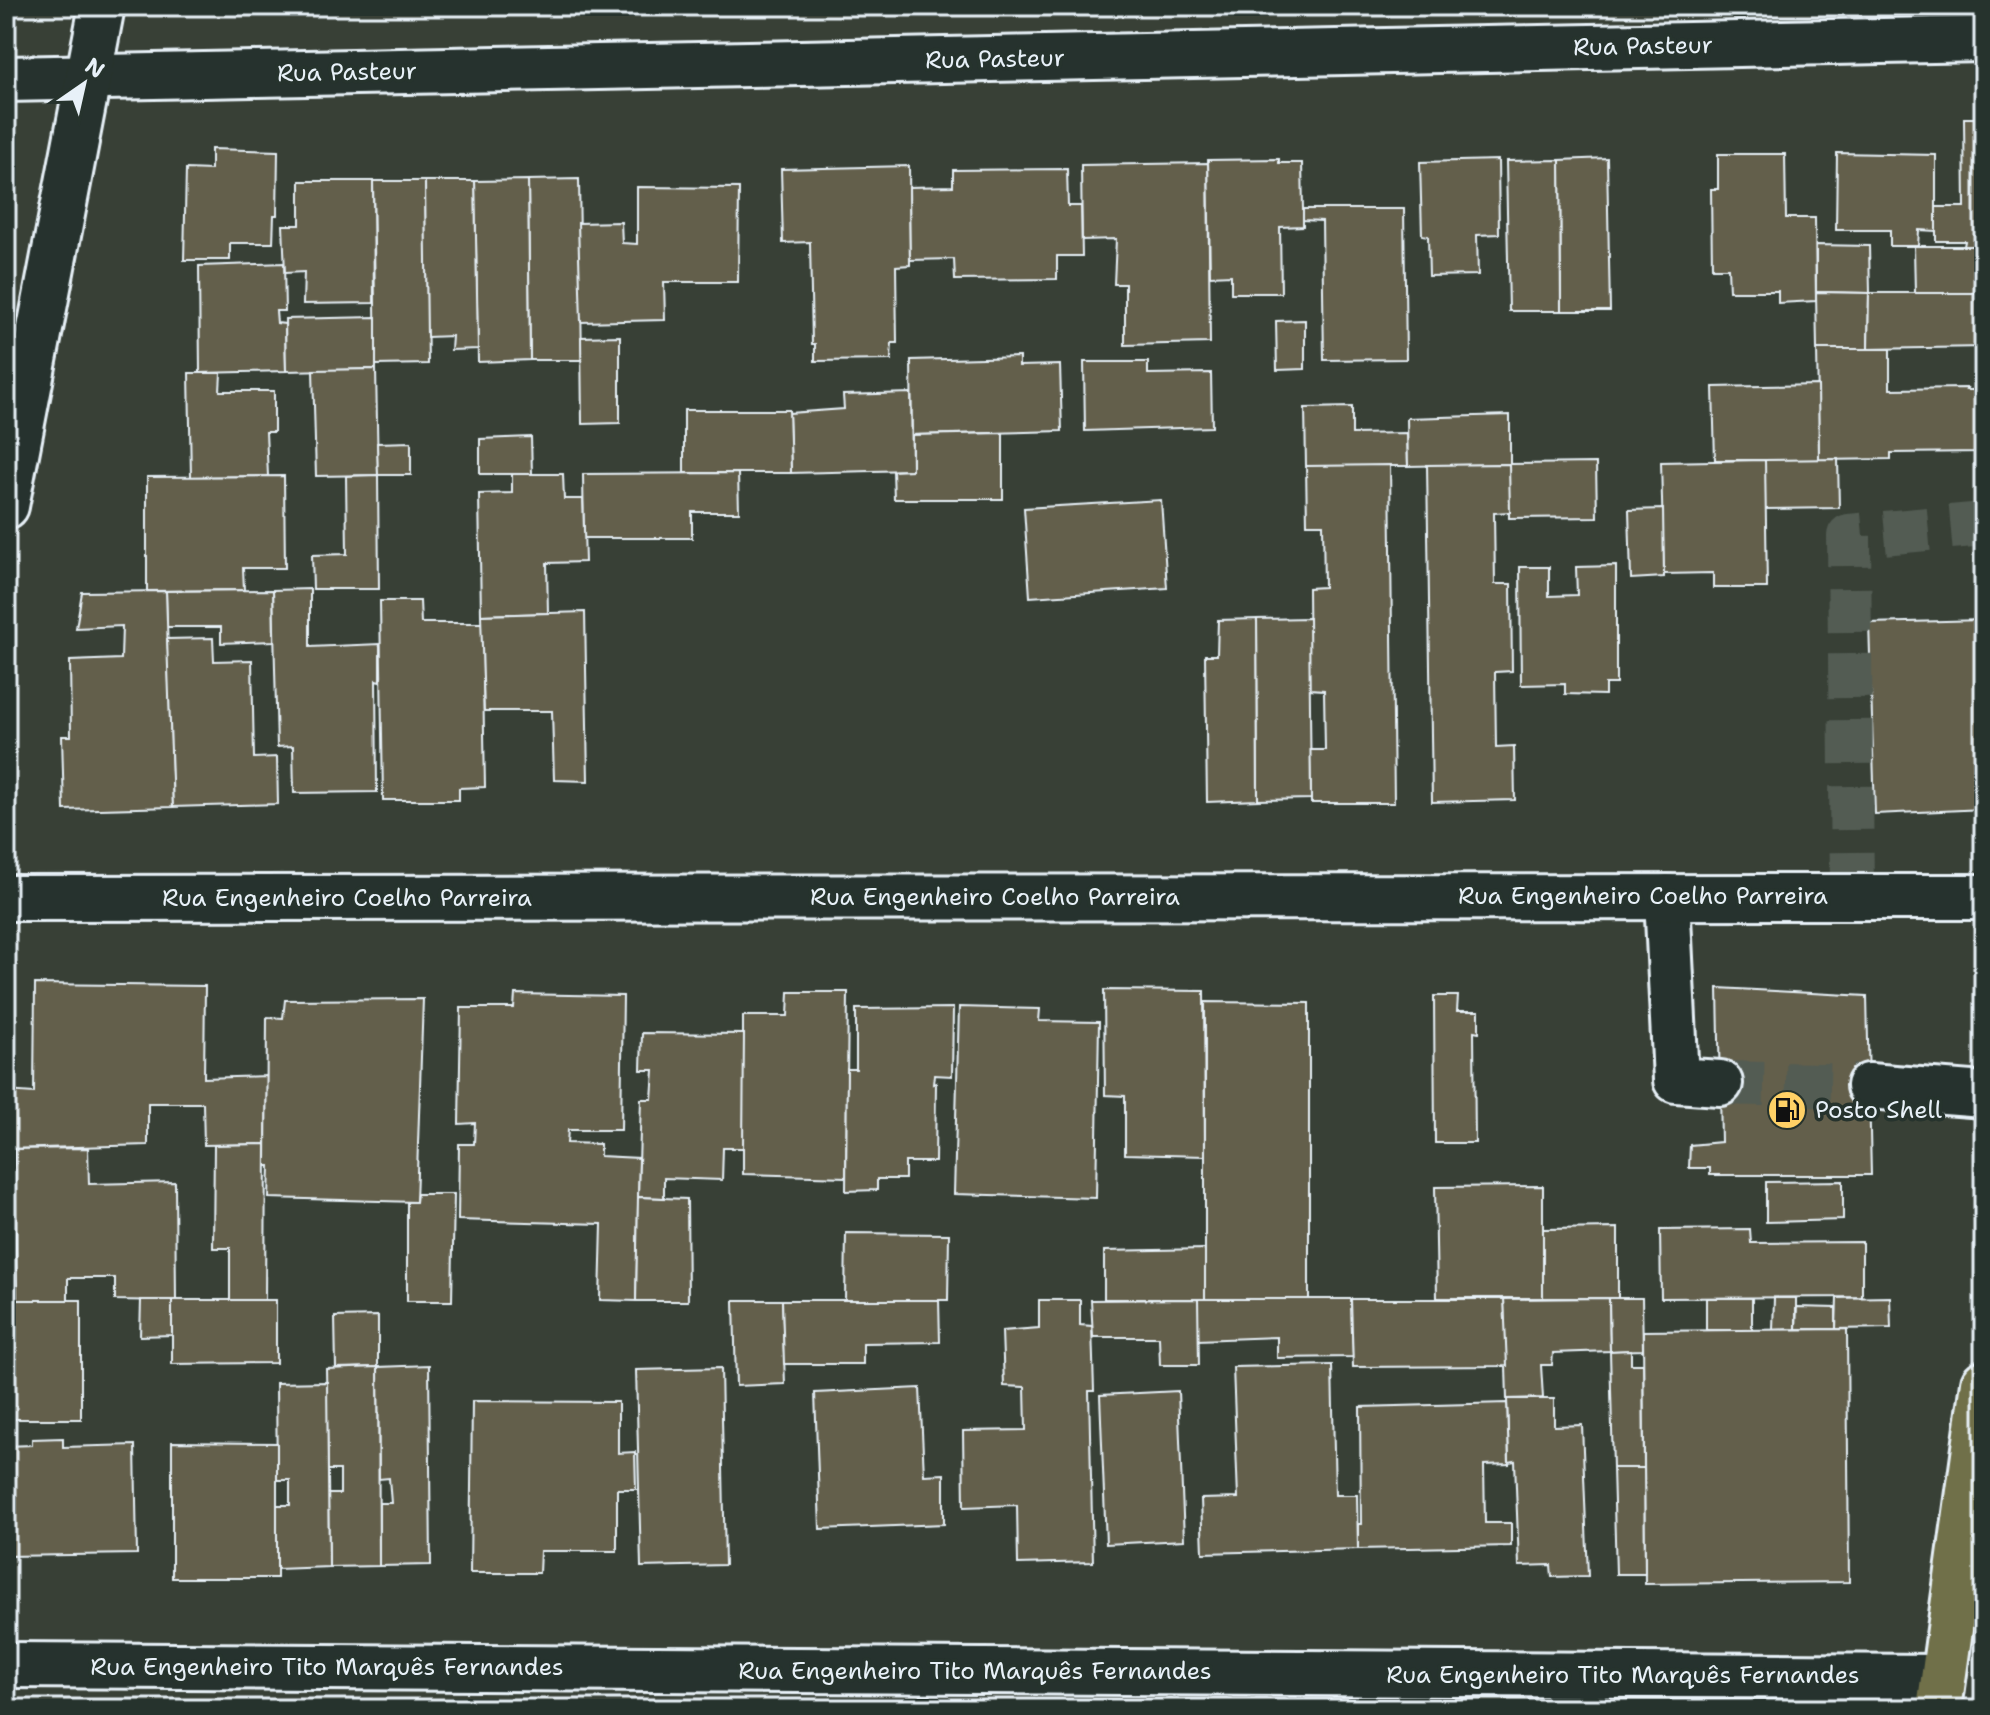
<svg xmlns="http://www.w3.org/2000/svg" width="1990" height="1715" font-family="'Shantell Sans',sans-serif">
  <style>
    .building { fill: #635f4c; stroke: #e8f1f8; stroke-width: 2 }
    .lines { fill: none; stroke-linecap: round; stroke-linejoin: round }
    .minor-tunnel { stroke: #525b53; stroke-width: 44; stroke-dasharray: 44 22; stroke-linecap: butt }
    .minor-casing { stroke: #e8f1f8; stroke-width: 50 }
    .major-casing { stroke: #e8f1f8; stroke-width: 50 }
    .minor { stroke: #26332d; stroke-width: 44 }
    .major { stroke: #70704a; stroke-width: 44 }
    .labels { text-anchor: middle; stroke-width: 7; stroke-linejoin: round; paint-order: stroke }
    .street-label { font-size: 24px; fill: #e8f1f8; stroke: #26332d }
    .poi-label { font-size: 24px; fill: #e8f1f8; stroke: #26332d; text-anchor: start }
  </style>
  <rect width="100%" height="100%" fill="#384036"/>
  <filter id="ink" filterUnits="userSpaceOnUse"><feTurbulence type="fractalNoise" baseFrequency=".0125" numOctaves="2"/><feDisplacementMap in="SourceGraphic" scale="16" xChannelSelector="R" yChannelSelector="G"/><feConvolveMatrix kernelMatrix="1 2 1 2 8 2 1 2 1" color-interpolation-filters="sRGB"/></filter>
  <g filter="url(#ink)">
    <g class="building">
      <path d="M1964,118H1984V246H1964L1965,241H1936V207H1965Z"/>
      <path d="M211,149L278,151L277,215H274L273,243H230V260H184L186,169L211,170Z"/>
      <path d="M1837,153L1936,155V231L1919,230L1918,246H1890V230H1836Z"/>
      <path d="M1718,154H1785L1786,218H1815L1816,301L1778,303V291H1729L1728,268H1712L1711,189H1718Z"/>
      <path d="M1607,158L1610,311H1561L1560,160Z"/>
      <path d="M1279,159V163H1302L1303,209V226L1280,227L1281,293H1231V275L1210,276L1208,160Z"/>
      <path d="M1498,160L1499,234L1477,235L1478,275L1429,276L1428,236L1422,235L1420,162Z"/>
      <path d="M1560,160L1561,311H1509L1506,161Z"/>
      <path d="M1208,163L1210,343L1125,345V284H1114L1116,239L1082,240L1081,165Z"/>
      <path d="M909,166L910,265L896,266L897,343H892L891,360L815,361V344H812L810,242L783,243L781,169Z"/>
      <path d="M1067,169L1068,206H1081L1082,256H1057V279L955,280L954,259L910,260L909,187L953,186V170Z"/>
      <path d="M579,179L582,360H530L528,180Z"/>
      <path d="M528,180L530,360L478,362L475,181Z"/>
      <path d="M300,181H373L374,303L303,304L304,272L285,273L283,225H300Z"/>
      <path d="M373,181H425L428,364L376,365Z"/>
      <path d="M425,181H475L478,349L451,350L452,336L427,337Z"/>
      <path d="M637,187L739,188L738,282H664L665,320L581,322L578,223L621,222L622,243L637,244Z"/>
      <path d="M1303,209H1404L1406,359L1324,360L1322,221L1303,220Z"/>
      <path d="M1816,245L1869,246L1870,293L1816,292Z"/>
      <path d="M1914,246H1984V293H1915Z"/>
      <path d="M284,263L285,311H276L277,323L285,324L286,371L200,373L199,266Z"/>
      <path d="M1816,292L1869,293L1868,349H1817Z"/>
      <path d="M1869,293H1984V347L1868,349Z"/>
      <path d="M376,317V369L286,371L285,319Z"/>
      <path d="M1305,320V369L1277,370L1276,321Z"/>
      <path d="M620,336V423L582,424L581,337Z"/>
      <path d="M1817,349H1890V389L1967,388L1966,390H1984V452L1891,453V459L1819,460Z"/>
      <path d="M1019,357V366L1060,365L1062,431L912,435L911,360Z"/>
      <path d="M1084,362H1148V374L1211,373L1212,427L1085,431Z"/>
      <path d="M376,369L378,475L316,476L313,370Z"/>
      <path d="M189,373H221L220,391H274V432H266L268,476L191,477Z"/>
      <path d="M1818,385L1819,460H1715L1713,387Z"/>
      <path d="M911,393L912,470L791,473L789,413L844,409L843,395Z"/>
      <path d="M1352,407V434L1407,433L1408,466H1306L1305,408Z"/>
      <path d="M684,410H789L791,473H684Z"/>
      <path d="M1510,415V464L1408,466L1407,418Z"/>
      <path d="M1003,433V499H894L893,471L912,470V435Z"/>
      <path d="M531,437L532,474H480V439Z"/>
      <path d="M411,442V475H378L377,443Z"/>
      <path d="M1838,459L1839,508L1765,509V460Z"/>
      <path d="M1765,460L1767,588H1713V573L1664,574L1661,462Z"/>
      <path d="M1596,463L1597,517L1509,518V464Z"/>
      <path d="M1509,464L1510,512L1494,513L1495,584H1511L1512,671L1495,672L1496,747L1514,746L1515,800L1432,802L1427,465Z"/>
      <path d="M1390,465L1394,803H1311L1310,750H1325L1324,690L1309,689L1308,588L1324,587L1323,524H1307L1306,466Z"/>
      <path d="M738,473L739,512H692V538H584L583,474Z"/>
      <path d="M512,474H563L564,499H583L585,562L547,563L548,613L481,615L479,494L512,493Z"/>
      <path d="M378,475L379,589H313L312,555L347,554L346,476Z"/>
      <path d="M284,476L285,568H243L244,590L147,591V477Z"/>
      <path d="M1161,500L1167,588L1030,597L1024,508Z"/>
      <path d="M1663,509L1664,577L1631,579L1629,510Z"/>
      <path d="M1616,566V684H1605V695L1565,694V684L1521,685L1520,567H1549V596L1577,595L1576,567Z"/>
      <path d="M310,589V647L380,644V681L376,680L377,792L294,793L293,746L277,747L273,590Z"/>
      <path d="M273,590L274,641L221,643V627H167L166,591Z"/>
      <path d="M166,591L173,807L64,810L62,736H71L70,661L121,659L122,626L76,628L82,592Z"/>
      <path d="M380,601H420L421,623H482L485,787L459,788V800H383Z"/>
      <path d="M585,612L588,781L554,780L552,711H484L481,615Z"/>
      <path d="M1309,618L1311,799L1258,800L1257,619Z"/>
      <path d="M1257,619L1258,800L1207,802L1205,655H1217L1218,620Z"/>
      <path d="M1983,620L1984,809L1875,814L1869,623Z"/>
      <path d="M213,638L214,661L252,660L254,758L277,757L278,804L173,807L167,639Z"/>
      <path d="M35,984L205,986L204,1078L267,1076L266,1144L204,1145L203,1103H148V1145L6,1149V1091L34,1093Z"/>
      <path d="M1718,988L1867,996L1871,1175H1710V1168H1689L1690,1145L1721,1142Z"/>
      <path d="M1104,990L1204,991L1205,1156L1125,1154V1096L1105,1095Z"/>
      <path d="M789,992H848L846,1177L743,1174V1016H788Z"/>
      <path d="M515,994L623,996L621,1130H568L567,1143L600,1144V1156L639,1158L636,1301L600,1300L602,1224L458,1220L459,1144H474L475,1123L459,1124L461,1008H514Z"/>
      <path d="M1434,996H1458L1457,1011H1479V1032L1474,1031L1475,1143H1435Z"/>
      <path d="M423,999L416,1202L269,1198L270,1166H266L267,1017L283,1018L285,1000Z"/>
      <path d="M1205,1002L1309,1003V1299H1205Z"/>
      <path d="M959,1007L1040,1009L1039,1021L1099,1022L1096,1198L954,1194Z"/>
      <path d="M953,1008L952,1076L934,1075L933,1084L936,1083L935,1162H905V1179H877V1190L846,1191L847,1069H856V1009Z"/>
      <path d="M642,1033L744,1034L743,1148H723L722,1180L664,1178V1198L638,1197L641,1099H652L654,1070H641Z"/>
      <path d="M266,1144L265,1300H230V1248H213L214,1145Z"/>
      <path d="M88,1148L89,1184L175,1182L176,1301L115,1300V1278H68V1300H17L14,1149Z"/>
      <path d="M1843,1181V1220L1766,1222V1182Z"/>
      <path d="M1543,1186V1298H1437L1435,1187Z"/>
      <path d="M417,1194H454L452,1301H407V1202H416Z"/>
      <path d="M638,1197L687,1199L688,1301H636Z"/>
      <path d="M1618,1228V1298H1543V1229Z"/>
      <path d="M1750,1229L1751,1243L1862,1242V1297L1661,1298L1660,1230Z"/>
      <path d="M846,1233L949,1234L948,1300H845Z"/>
      <path d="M1205,1249V1299H1104V1251Z"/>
      <path d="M1890,1297L1891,1328L1836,1329L1837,1298Z"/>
      <path d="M1609,1298L1610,1351L1553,1353L1552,1365H1541L1543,1398L1507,1399L1504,1299Z"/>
      <path d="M1609,1298H1642L1643,1350L1610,1351Z"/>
      <rect x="1706" y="1298" width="46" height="32"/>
      <path d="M1774,1298H1796V1329L1773,1330Z"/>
      <path d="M1198,1299H1351L1353,1357L1277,1358V1337L1198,1340Z"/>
      <path d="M1198,1299L1199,1365H1160L1159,1337H1093L1091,1300Z"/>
      <path d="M1351,1299H1504L1507,1366L1353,1367Z"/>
      <rect x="6" y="1300" width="75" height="119"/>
      <path d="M141,1300H172V1335L140,1336Z"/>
      <path d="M172,1300H276V1363L172,1364Z"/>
      <path d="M734,1300H782L785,1384L736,1386Z"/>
      <path d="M782,1300H939L940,1342L863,1343V1364H784Z"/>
      <path d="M1039,1300H1080V1325L1092,1326L1094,1391H1089L1093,1562L1018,1564L1017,1505L964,1507L963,1431L1026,1430L1025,1387L1004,1386L1002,1331L1039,1328Z"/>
      <path d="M1797,1307L1836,1308V1329H1796Z"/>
      <path d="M378,1316V1367L336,1368L335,1317Z"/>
      <path d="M1847,1329L1849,1582L1645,1584L1643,1331Z"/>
      <path d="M1631,1350V1364H1643L1644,1468H1613L1610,1351Z"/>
      <path d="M429,1365L431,1565L379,1566V1503H391L389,1478L379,1479L378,1367Z"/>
      <path d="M1332,1365L1335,1495H1357L1358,1549L1203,1553L1201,1499L1238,1498L1233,1367Z"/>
      <path d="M378,1367L379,1566L329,1567L328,1494H340V1470H328L326,1369Z"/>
      <path d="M721,1368L725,1565L641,1567L636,1370Z"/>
      <path d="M327,1382L329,1567L277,1569V1505H290V1480H277L276,1383Z"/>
      <path d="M920,1388L924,1475L944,1474V1524L820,1529L815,1393Z"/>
      <path d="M1178,1391L1184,1540L1106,1544L1100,1395Z"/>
      <path d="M1507,1399H1554V1426L1582,1425L1588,1576L1552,1577L1551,1565L1519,1566L1515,1461L1509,1462Z"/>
      <path d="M472,1401L618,1402V1453L635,1452L636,1489H617V1551H540L539,1573H470Z"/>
      <path d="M1507,1403L1509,1464L1484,1465L1485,1523H1511V1546L1358,1549V1524H1361L1360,1407Z"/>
      <path d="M63,1438V1447L135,1445L137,1554L6,1556V1446L32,1445V1439Z"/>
      <path d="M172,1442L277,1443V1578H172Z"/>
      <path d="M1613,1468H1644L1645,1574H1616Z"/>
    </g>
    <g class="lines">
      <g class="minor-tunnel">
        <path d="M1852,896L1849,536L1984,524"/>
        <path d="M1720,1083L1869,1086"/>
      </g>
      <defs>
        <g id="minor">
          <path d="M6,79L1984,39"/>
          <path d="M6,506L102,6"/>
          <path d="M1667,897L1676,1080L1720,1083"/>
          <path d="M6,898L1984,897"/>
          <path d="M1869,1086L1984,1095"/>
          <path d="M6,1665L1943,1677"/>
        </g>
        <path id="major" d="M1939,1709L1984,1383"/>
      </defs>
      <use href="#minor" class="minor-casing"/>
      <use href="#major" class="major-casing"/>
      <use href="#minor" class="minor"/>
      <use href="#major" class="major"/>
    </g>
  </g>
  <defs>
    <symbol id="fuel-disc" viewBox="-11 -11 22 22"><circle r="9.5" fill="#ffd166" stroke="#26332d"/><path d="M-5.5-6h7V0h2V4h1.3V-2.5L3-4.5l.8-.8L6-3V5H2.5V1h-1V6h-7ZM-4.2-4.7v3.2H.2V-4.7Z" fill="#111"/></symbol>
  </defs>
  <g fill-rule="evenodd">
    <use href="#fuel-disc" x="1765" y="1088" width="44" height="44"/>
  </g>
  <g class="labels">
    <g class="street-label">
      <text transform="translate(1643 46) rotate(-1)" y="8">Rua Pasteur</text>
      <text transform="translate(995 59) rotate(-1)" y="8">Rua Pasteur</text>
      <text transform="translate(347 72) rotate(-1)" y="8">Rua Pasteur</text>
      <text x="1643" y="904">Rua Engenheiro Coelho Parreira</text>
      <text x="995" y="905">Rua Engenheiro Coelho Parreira</text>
      <text x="347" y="906">Rua Engenheiro Coelho Parreira</text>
      <text x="327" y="1675">Rua Engenheiro Tito Marquês Fernandes</text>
      <text x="975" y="1679">Rua Engenheiro Tito Marquês Fernandes</text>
      <text x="1623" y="1683">Rua Engenheiro Tito Marquês Fernandes</text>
    </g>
    <g class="poi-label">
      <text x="1815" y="1118">Posto Shell</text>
    </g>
  </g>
  <rect width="1990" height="1715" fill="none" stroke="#26332d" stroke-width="32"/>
  <rect x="16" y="16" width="1958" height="1683" fill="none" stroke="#e8f1f8" stroke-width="3" filter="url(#ink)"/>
  <g transform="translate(84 84) rotate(34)" stroke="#26332d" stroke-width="6" paint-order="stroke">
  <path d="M0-6L14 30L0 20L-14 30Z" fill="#e8f1f8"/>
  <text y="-12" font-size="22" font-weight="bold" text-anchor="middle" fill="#e8f1f8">N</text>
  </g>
</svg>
